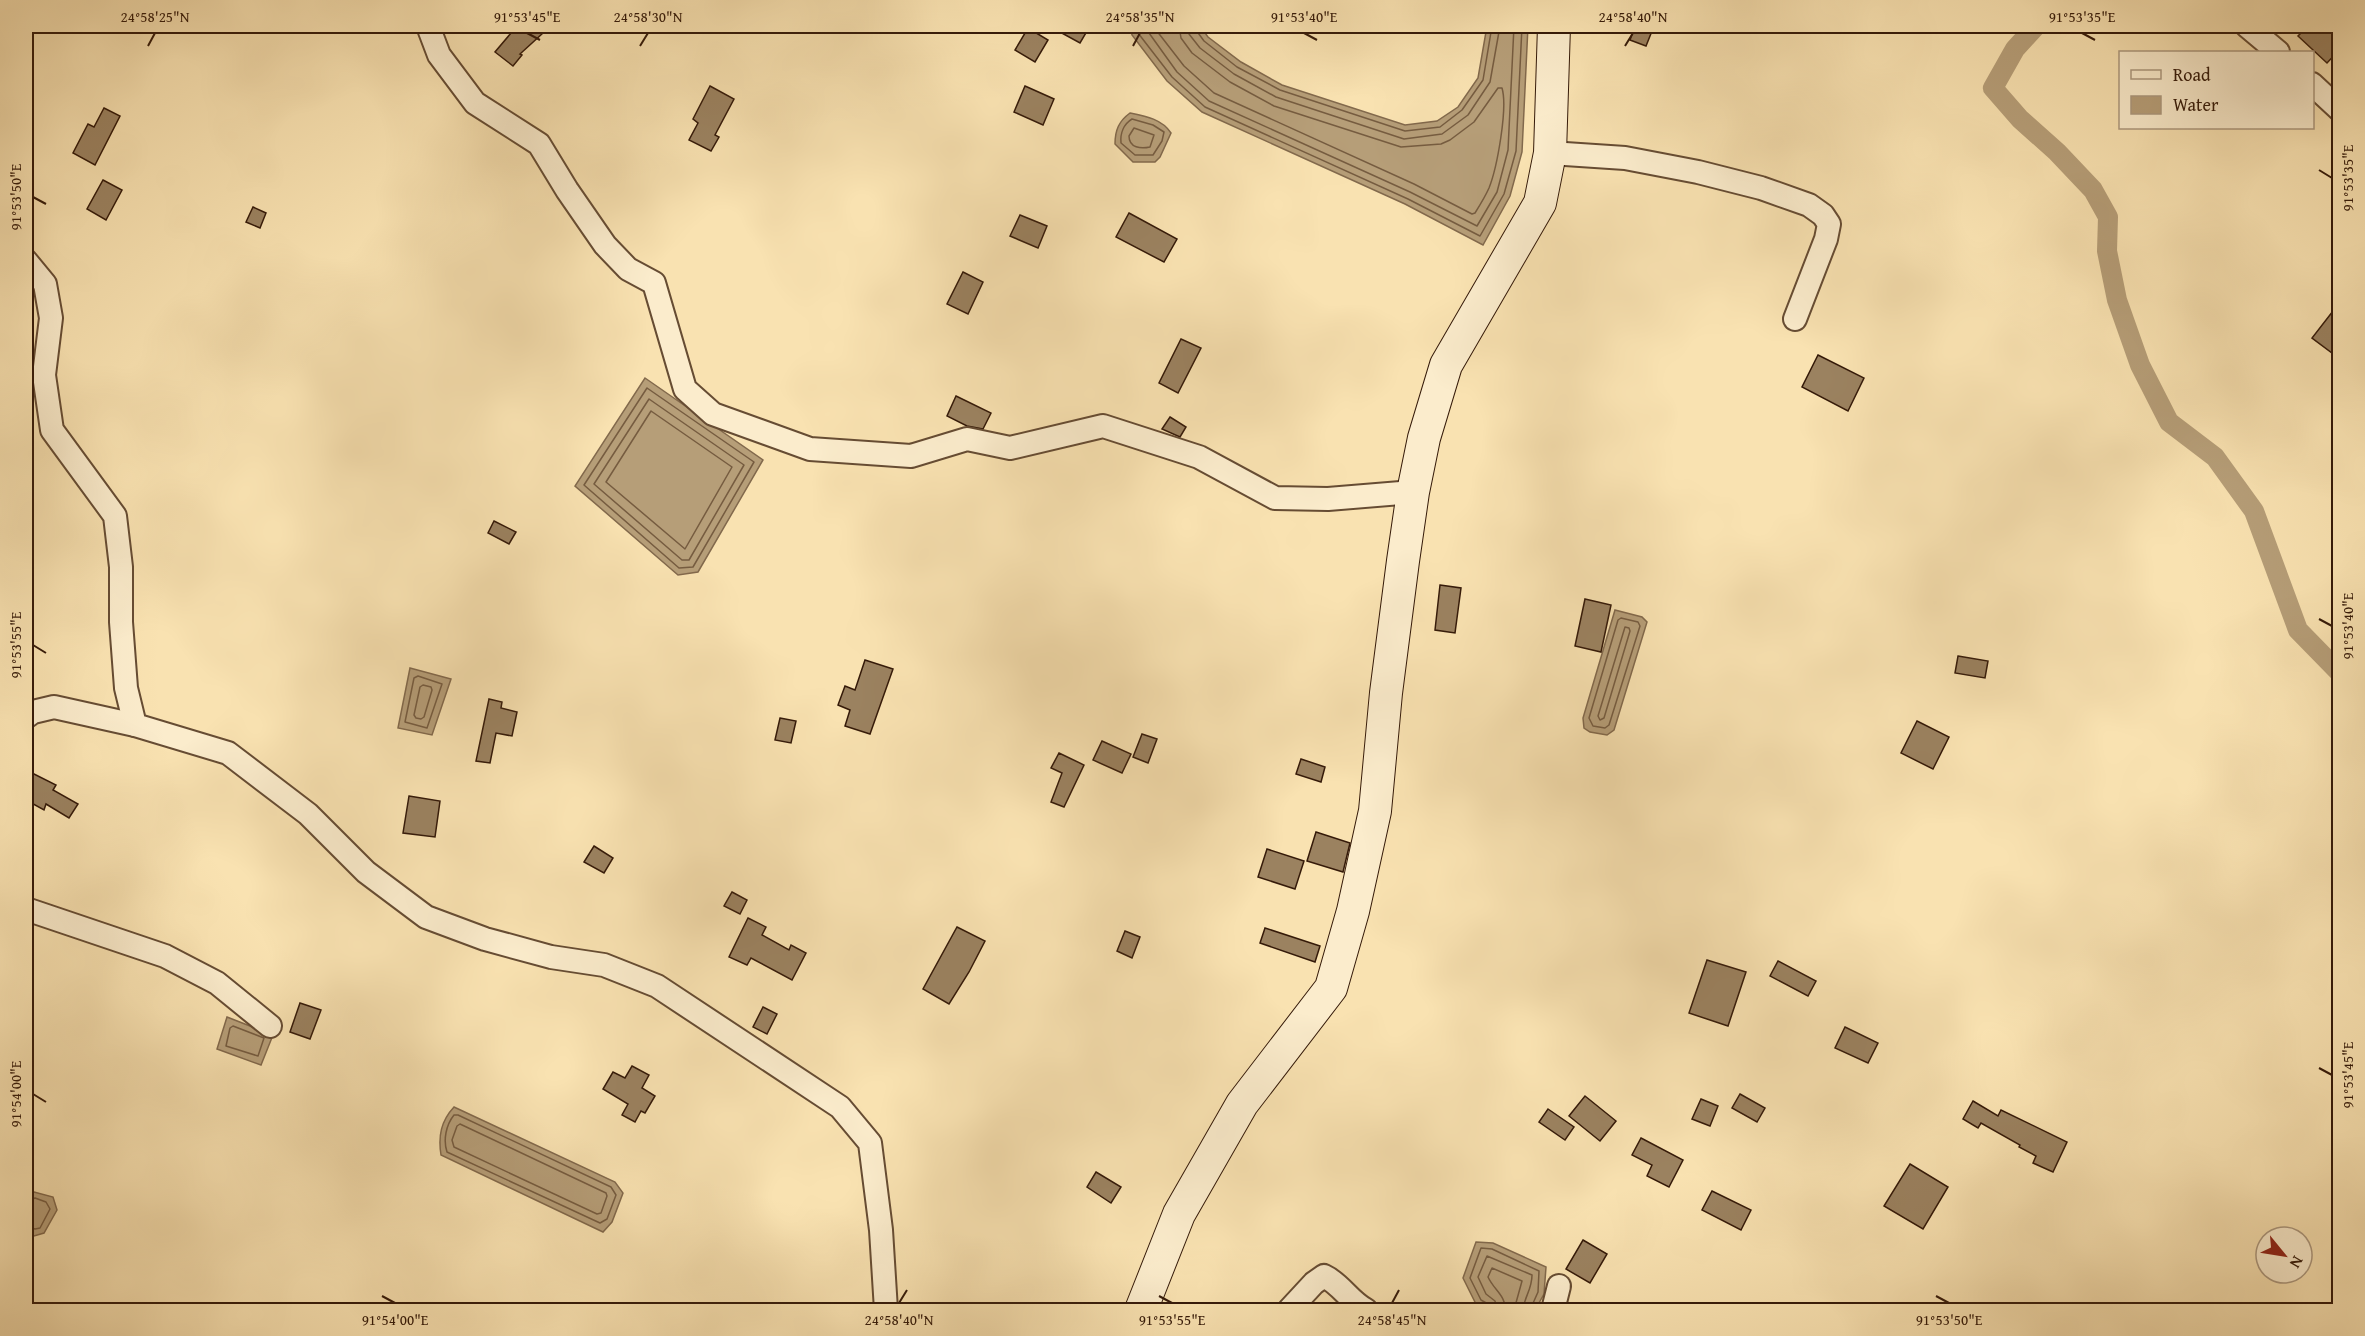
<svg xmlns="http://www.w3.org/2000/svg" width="2365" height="1336" font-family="'Gentium Book Plus',serif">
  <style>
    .water { fill: #b69e78; stroke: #82694c; stroke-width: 1.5 }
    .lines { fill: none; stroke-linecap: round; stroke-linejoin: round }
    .shore { stroke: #765c40; stroke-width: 1.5 }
    .canal { stroke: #b69e78; stroke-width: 20 }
    .building { fill: #9b8260; stroke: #351a09; stroke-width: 1.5 }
    .street-casing { stroke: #664c33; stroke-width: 26 }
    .secondary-casing { stroke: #351a09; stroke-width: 34 }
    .street { stroke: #fbeccc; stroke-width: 22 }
    .secondary { stroke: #fbeccc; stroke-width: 32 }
    .ticks { fill: none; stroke: #351a09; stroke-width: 2 }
    .neatline { fill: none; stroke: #351a09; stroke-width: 2 }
    .ticks-label { font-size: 15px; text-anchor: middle; fill: #351a09 }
  </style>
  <rect width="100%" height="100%" fill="#f9e2b1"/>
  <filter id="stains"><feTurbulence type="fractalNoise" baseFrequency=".00333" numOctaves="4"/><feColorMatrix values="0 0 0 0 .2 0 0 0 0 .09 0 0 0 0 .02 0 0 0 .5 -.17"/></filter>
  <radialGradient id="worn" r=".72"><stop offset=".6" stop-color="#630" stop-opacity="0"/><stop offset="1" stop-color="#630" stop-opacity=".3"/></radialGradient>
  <g class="water">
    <path d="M1130,26H1200L1208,37L1241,62L1282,85L1405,125L1437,121L1458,107L1478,78L1487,26H1528L1522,152L1510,196L1483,245L1405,204L1202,112L1167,81L1132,35Z"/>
    <path d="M1130,113C1145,116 1162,119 1171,133L1160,157L1155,162H1133L1115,144C1115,130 1119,121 1130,113Z"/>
    <path d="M645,378L763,460L698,572L678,575L575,486Z"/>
    <path d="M1615,610L1642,617L1647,622L1614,730L1607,735L1590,732L1584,728L1583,718Z"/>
    <path d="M410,668L451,679L432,735L398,728Z"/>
    <path d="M227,1017L273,1035L261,1065L217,1049Z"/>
    <path d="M454,1107L615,1182L623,1193L612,1222L603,1232L441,1155C438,1136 441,1121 454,1107Z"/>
    <path d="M34,1192L53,1197L57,1210L44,1233L34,1236L26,1231V1197Z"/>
    <path d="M1476,1242L1493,1243L1546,1267L1544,1294L1535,1310H1496L1477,1306L1463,1278Z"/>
  </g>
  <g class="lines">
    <g class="shore">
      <path d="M1136,26L1138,33L1172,77L1205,107L1408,199L1480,236L1504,194L1516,151L1522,26"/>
      <path d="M1144,26L1177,72L1209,101L1410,192L1477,226L1497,192L1508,150L1514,26"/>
      <path d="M1153,26L1184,66L1214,93L1414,184L1472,214L1475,213C1480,205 1485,197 1489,188C1497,168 1508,108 1502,88H1498L1474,122L1450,140L1441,144L1401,147L1274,106L1230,82L1192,53L1181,38L1179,26"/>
      <path d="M1188,26L1189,34L1200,48L1234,74L1276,97L1404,139L1442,134L1468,115L1490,82L1500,26"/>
      <path d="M1195,26L1196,30L1204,41L1237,67L1280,90L1405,131L1440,127L1462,110L1483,80L1492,26"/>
      <path d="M1132,119L1153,125L1164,132L1162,141L1153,155H1135L1121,143C1120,133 1124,124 1132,119Z"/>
      <path d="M1134,128L1154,135L1150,147C1141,149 1129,148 1129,136Z"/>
      <path d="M647,388L754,462L693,567L679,568L584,485Z"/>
      <path d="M649,399L744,465L689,560H682L594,484Z"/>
      <path d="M651,411L732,467L685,549L606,482Z"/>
      <path d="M1621,618L1638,622L1640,626L1609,725L1605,728L1593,726L1589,718L1618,620Z"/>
      <path d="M1625,627L1629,628L1630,631L1604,718L1600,720L1598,716Z"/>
      <path d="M418,676L442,684L427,728L405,722L414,678Z"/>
      <path d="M423,685L431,687L432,690L424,717L421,719L416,718L414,715L420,687Z"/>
      <path d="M233,1026L264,1038L258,1056L226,1046L230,1028Z"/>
      <path d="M454,1115H458L611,1187L616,1195L607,1219L600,1223L447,1152C443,1140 446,1125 454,1115Z"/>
      <path d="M460,1124L606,1193L607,1196L601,1213L597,1214L454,1147L452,1140L457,1126Z"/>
      <path d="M26,1202L35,1198L46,1202L50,1209L40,1228L35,1229L26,1226"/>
      <path d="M1490,1310L1488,1304L1481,1300L1470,1278L1481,1248L1492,1249L1539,1271L1538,1292L1530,1310"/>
      <path d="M1497,1310L1495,1301L1486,1294L1478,1277L1487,1256L1532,1275C1532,1290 1524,1297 1523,1310"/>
      <path d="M1506,1310C1505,1295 1494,1290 1488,1277L1492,1268L1522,1281L1514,1310"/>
    </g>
    <path class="canal" d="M2036,26L2015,49L1993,88L2020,119L2057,152L2093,190L2108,217L2107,251L2117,300L2140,365L2169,422L2215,457L2254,511L2298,630L2340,673"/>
  </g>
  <g class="building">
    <path d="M517,26H536L543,33L520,54L522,55L513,66L495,52Z"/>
    <path d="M1049,26H1090L1080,43Z"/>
    <path d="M1635,26H1654L1646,46L1630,40Z"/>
    <path d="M2308,26H2340V49L2327,63L2298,36Z"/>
    <path d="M1028,28L1048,40L1035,62L1015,50Z"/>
    <path d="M710,86L734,99L715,135L719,137L711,151L689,140L698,123L693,119Z"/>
    <path d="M1025,86L1054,99L1043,125L1014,112Z"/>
    <path d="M104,108L120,116L95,165L73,153L88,124L94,127Z"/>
    <path d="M103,180L122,190L106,220L87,209Z"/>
    <path d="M253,207L266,213L260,228L246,222Z"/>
    <path d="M1129,213L1177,239L1164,262L1116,237Z"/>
    <path d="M1020,215L1047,226L1038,248L1010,236Z"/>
    <path d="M963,272L983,282L968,314L947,304Z"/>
    <path d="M2340,302V359L2312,338Z"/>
    <path d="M1181,339L1201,348L1178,393L1159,383Z"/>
    <path d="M1818,355L1864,378L1848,411L1802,387Z"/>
    <path d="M956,396L991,413L983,429L967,426L947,416Z"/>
    <path d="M1170,417L1186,427L1180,437L1162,429Z"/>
    <path d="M494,521L516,532L509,544L488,533Z"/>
    <path d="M1440,585L1461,588L1455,633L1435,630Z"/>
    <path d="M1585,599L1611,605L1601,652L1575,646Z"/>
    <path d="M1958,656L1988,661L1985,678L1955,673Z"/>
    <path d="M865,660L893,669L870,734L845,726L850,710L838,705L845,686L855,690Z"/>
    <path d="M489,699L502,702L501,708L517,712L512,736L496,733L490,763L476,761Z"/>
    <path d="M780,718L796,721L791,743L775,740Z"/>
    <path d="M1917,721L1949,737L1933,769L1901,753Z"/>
    <path d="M1142,734L1157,739L1148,763L1133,757Z"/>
    <path d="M1102,741L1131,754L1122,773L1093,760Z"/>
    <path d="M1059,753L1084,765L1064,807L1051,802L1062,773L1051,768Z"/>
    <path d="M1301,759L1325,767L1321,782L1296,774Z"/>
    <path d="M30,772L56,785L53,790L78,804L69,818L46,804L44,810L26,800V781Z"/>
    <path d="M409,796L440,801L435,837L403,833Z"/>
    <path d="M1316,832L1350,843L1343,872L1307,861Z"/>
    <path d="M594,846L613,858L604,873L584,862Z"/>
    <path d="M1267,849L1304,861L1295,889L1258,877Z"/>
    <path d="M732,892L747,900L740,914L724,906Z"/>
    <path d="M748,918L766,927L762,935L789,950L791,945L806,953L792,980L751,958L747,965L729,957Z"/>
    <path d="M957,927L985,941L969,972L949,1004L923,989Z"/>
    <path d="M1265,928L1320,946L1315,962L1260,943Z"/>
    <path d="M1125,931L1140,937L1132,958L1117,951Z"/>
    <path d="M1707,960L1746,972L1728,1026L1689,1013Z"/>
    <path d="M1778,961L1816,981L1808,996L1770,976Z"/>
    <path d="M300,1003L321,1010L310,1039L290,1032Z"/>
    <path d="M763,1007L777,1014L767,1034L753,1027Z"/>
    <path d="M1845,1027L1878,1043L1868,1063L1835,1048Z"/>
    <path d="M632,1066L649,1075L642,1088L655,1096L645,1113L641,1111L635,1122L622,1115L628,1104L603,1089L613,1072L625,1078Z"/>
    <path d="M1740,1094L1765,1108L1757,1122L1732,1108Z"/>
    <path d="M1585,1096L1616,1121L1600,1141L1569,1116Z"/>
    <path d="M1701,1099L1718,1106L1710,1126L1692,1119Z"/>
    <path d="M1973,1101L1998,1116L2001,1110L2067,1142L2053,1172L2033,1163L2036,1156L2019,1147L2020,1145L1981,1123L1978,1128L1963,1119Z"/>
    <path d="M1548,1109L1574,1127L1565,1140L1539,1122Z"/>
    <path d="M1641,1138L1683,1160L1669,1187L1647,1176L1652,1165L1632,1155Z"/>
    <path d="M1910,1164L1948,1187L1923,1229L1884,1206Z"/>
    <path d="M1096,1172L1121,1187L1111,1203L1087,1187Z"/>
    <path d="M1712,1191L1751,1210L1741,1230L1702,1210Z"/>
    <path d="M1583,1240L1607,1254L1590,1283L1566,1269Z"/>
  </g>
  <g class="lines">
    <defs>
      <g id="street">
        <path d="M428,26L439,55L475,103L539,144L567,190L605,245L628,269L654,283L685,389L713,414L810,449L911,456L967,439L1010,448L1103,426L1199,457L1275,498L1328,499L1413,492"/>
        <path d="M2247,26L2278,52"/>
        <path d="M2312,84L2340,110"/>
        <path d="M1550,153L1625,158L1698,172L1761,188L1809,205L1823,215L1829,224L1826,239L1795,319"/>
        <path d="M26,261L45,284L51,318L44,375L52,430L115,516L121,567V622L126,688L135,725L228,753L308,814L366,872L426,917L485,939L551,957L604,965L657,986L840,1107L870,1143L881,1230L886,1310"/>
        <path d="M26,717L33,712L54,707L135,725"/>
        <path d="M26,909L165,956L217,983L270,1026"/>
        <path d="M1289,1310L1314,1283L1324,1276C1341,1284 1349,1301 1366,1310"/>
        <path d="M1553,1310L1559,1286"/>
      </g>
      <path id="secondary" d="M1141,1310L1179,1214L1242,1104L1331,988L1353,911L1375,811L1386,693L1403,561L1413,492L1424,438L1446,365L1540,203L1550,153L1554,26"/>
    </defs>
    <use href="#street" class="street-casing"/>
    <use href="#secondary" class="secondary-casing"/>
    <use href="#street" class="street"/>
    <use href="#secondary" class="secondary"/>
  </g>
  <path class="ticks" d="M527,33L540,40M1304,33L1317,40M2082,33L2095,40M148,46L155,33M640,46L648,33M1133,46L1140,33M1625,46L1633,33M2319,170L2332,178M33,197L46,204M2319,619L2332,626M33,645L46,653M2319,1068L2332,1075M33,1094L46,1102M382,1296L395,1303M1159,1296L1172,1303M1936,1296L1949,1303M899,1303L907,1290M1392,1303L1399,1290"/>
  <rect width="2365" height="1336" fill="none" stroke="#f9e2b1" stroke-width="66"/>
  <rect x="2119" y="51" width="195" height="78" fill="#fbeccc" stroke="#ac987e" stroke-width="1.5"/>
  <rect x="2131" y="70" width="30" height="9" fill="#fbeccc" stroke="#ac987e" stroke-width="1.5"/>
  <text x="2173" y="81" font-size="18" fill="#351a09">Road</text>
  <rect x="2131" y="96" width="30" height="18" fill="#b69e78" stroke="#ac987e" stroke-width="1.5"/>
  <text x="2173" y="111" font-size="18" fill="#351a09">Water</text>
  <g transform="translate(2284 1255) rotate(120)"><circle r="28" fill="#fbeccc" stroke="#ac987e" stroke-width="1.5"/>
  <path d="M0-4.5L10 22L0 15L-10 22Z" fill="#8f2418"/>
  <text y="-9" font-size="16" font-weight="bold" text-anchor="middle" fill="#351a09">N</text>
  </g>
  <rect x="33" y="33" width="2299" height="1270" class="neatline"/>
  <g class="ticks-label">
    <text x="155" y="22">24°58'25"N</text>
    <text x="527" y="22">91°53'45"E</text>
    <text x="648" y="22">24°58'30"N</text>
    <text x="1140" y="22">24°58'35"N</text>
    <text x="1304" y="22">91°53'40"E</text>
    <text x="1633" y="22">24°58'40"N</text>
    <text x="2082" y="22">91°53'35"E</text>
    <text transform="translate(2348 178) rotate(-90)" y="5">91°53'35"E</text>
    <text transform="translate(16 197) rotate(-90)" y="5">91°53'50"E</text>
    <text transform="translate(2348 626) rotate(-90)" y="5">91°53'40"E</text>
    <text transform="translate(16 645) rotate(-90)" y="5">91°53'55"E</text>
    <text transform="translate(2348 1075) rotate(-90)" y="5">91°53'45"E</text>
    <text transform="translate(16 1094) rotate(-90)" y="5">91°54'00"E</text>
    <text x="395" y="1325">91°54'00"E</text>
    <text x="899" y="1325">24°58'40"N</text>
    <text x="1172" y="1325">91°53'55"E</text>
    <text x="1392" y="1325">24°58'45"N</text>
    <text x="1949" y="1325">91°53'50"E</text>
  </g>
  <rect width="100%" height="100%" filter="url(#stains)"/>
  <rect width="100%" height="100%" fill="url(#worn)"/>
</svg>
